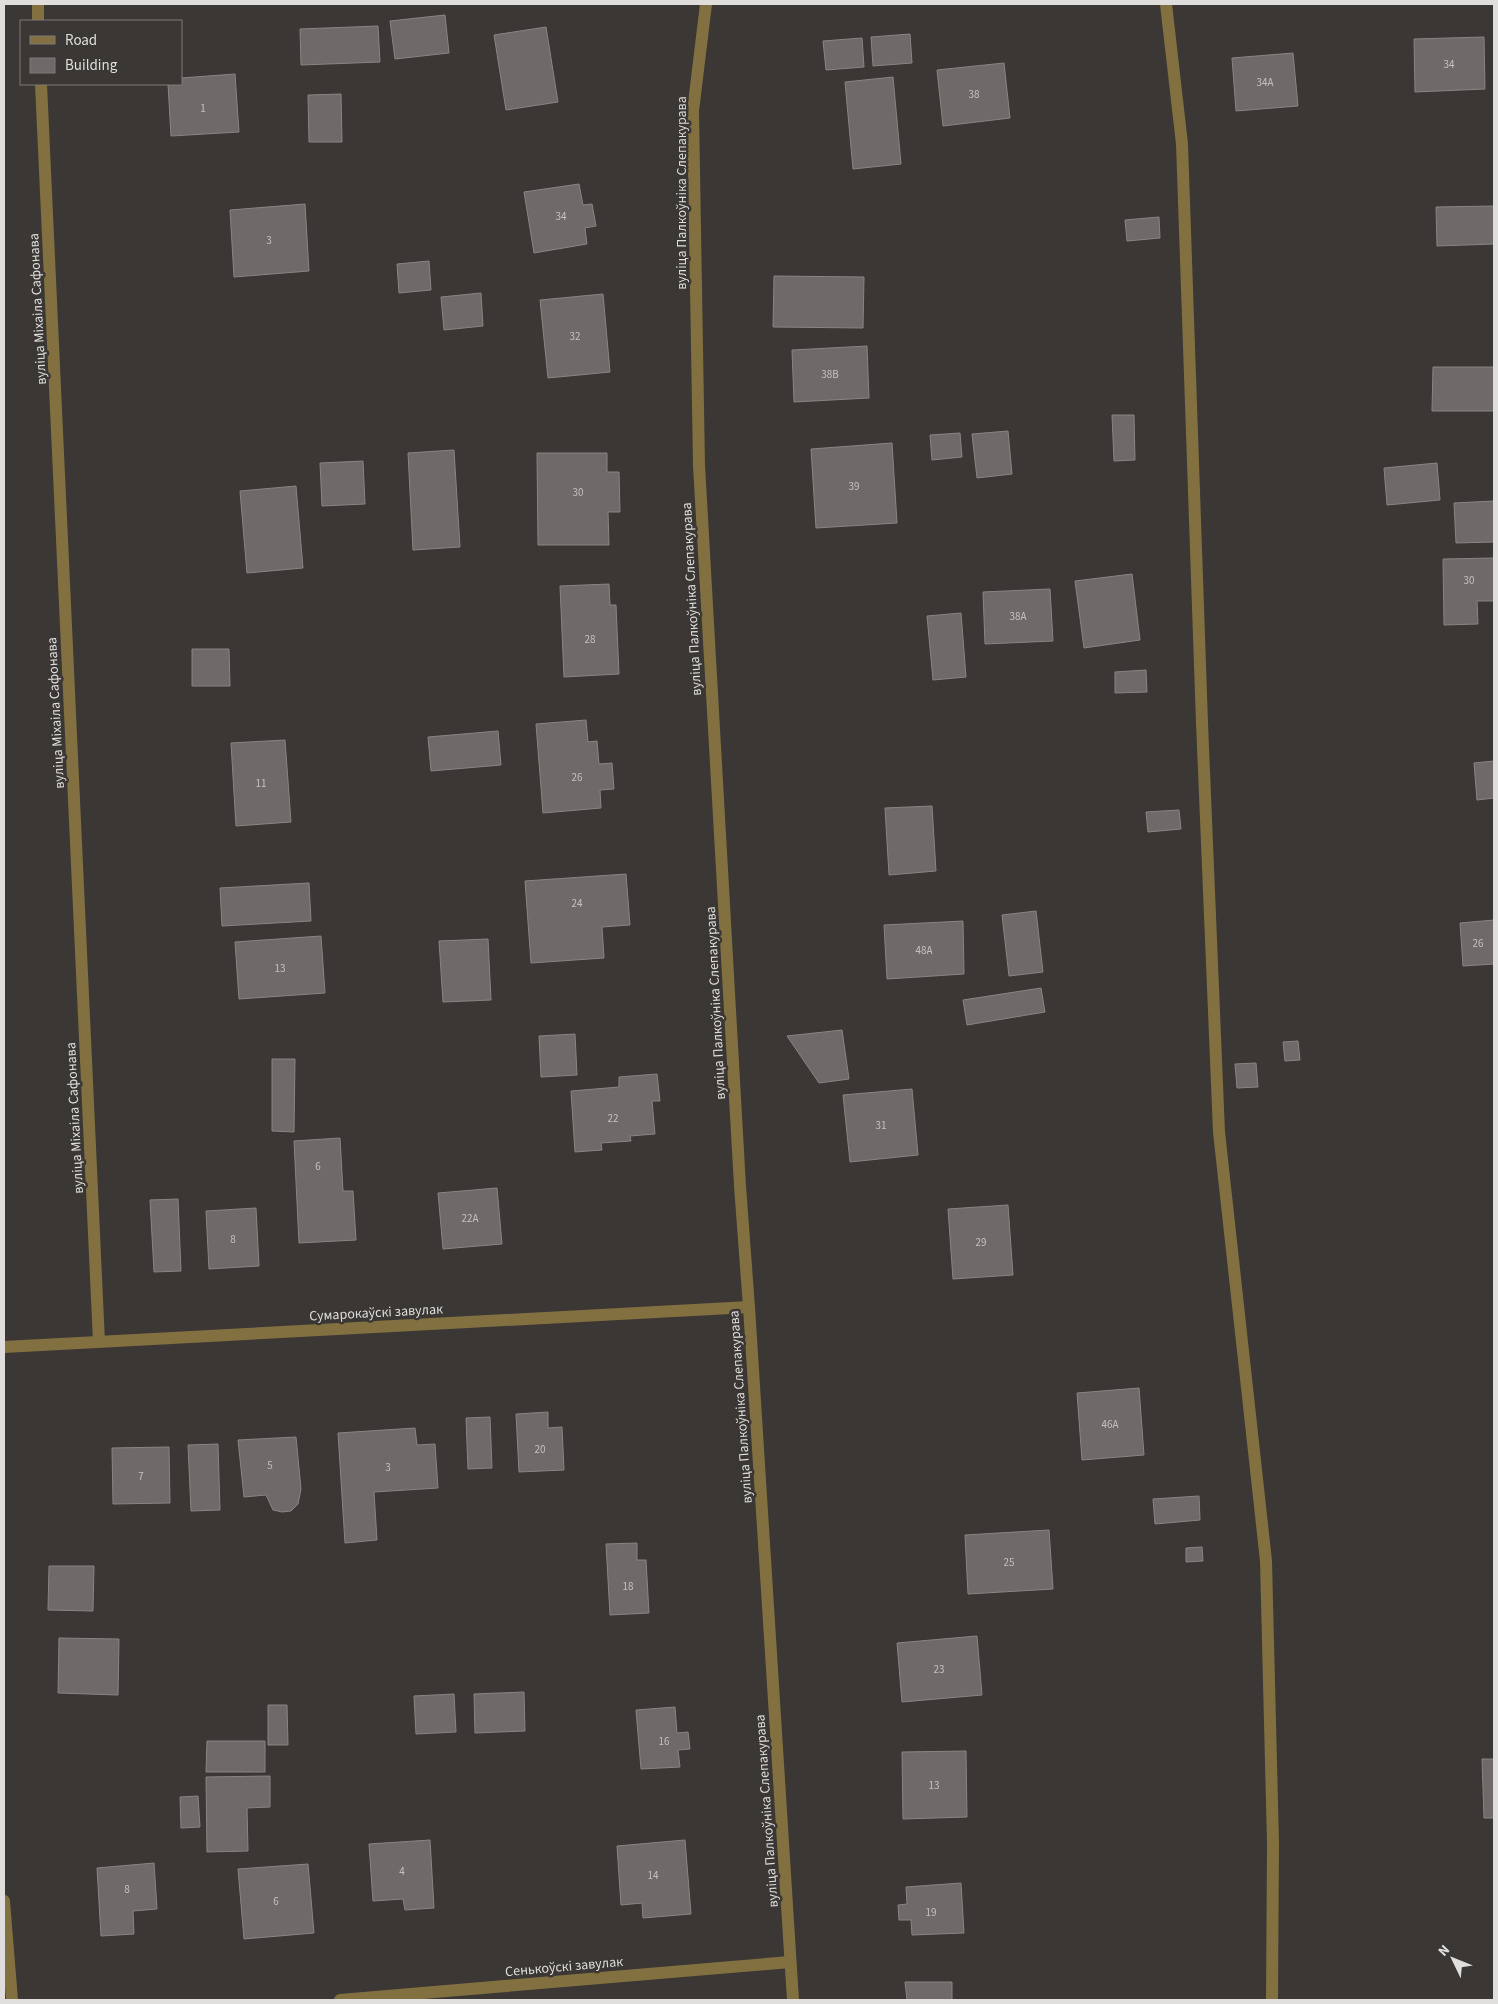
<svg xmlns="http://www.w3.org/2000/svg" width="1498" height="2004" font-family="'Source Sans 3',sans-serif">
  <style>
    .building { fill: #6f6a69; stroke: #898584 }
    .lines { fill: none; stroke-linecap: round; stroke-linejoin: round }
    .minor { stroke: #827040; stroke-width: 12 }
    .labels { text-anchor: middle; stroke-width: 5; stroke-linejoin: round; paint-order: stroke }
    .number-label { font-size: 11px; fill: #c3c1bf }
    .street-label { font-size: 14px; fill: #dfdedc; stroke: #3a3734 }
  </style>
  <rect width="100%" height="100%" fill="#3a3734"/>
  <g class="building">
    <path d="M445,15L449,53L395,59L390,21Z"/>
    <path d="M378,26L380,62L301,65L300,29Z"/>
    <path d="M546,27L558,102L506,110L494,35Z"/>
    <path d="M910,34L912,63L873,66L871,37Z"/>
    <path d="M1484,37L1485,89L1415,92L1414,39Z"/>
    <path d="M862,38L864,67L826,70L823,41Z"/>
    <path d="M1293,53L1298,106L1236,111L1232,58Z"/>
    <path d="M1004,63L1010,118L943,126L937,70Z"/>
    <path d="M235,74L239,132L171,136L168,84H181V78Z"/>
    <path d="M893,77L901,164L853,169L845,82Z"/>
    <path d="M341,94L342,142H309L308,95Z"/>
    <path d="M579,184L583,205L592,204L596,226L585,228L587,244L534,253L524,192Z"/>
    <path d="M305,204L309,271L234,277L230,210Z"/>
    <path d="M1494,206V244L1437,246L1436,207Z"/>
    <path d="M1159,217L1160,238L1127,241L1125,220Z"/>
    <path d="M429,261L431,290L399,293L397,264Z"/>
    <path d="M774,276L864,277L863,328L773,327Z"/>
    <path d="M481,293L483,326L444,330L441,297Z"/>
    <path d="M603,294L610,372L548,378L540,300Z"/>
    <path d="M867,346L869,398L794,402L792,350Z"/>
    <path d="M1433,367H1494V411H1432Z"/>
    <path d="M1112,415H1134L1135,460L1114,461Z"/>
    <path d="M1008,431L1012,474L977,478L972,434Z"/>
    <path d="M960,433L962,457L932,460L930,435Z"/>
    <path d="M892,443L897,523L816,528L811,449Z"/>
    <path d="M454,450L460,547L413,550L408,453Z"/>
    <path d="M537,453H607V472H619L620,512H608L609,545H538Z"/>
    <path d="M363,461L365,504L322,506L320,463Z"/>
    <path d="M1437,463L1440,500L1387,505L1384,468Z"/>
    <path d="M296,486L303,568L247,573L240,491Z"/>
    <path d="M1494,501V542L1456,543L1454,503Z"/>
    <path d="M1494,558V601H1477L1478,624L1444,625L1443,559Z"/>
    <path d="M1132,574L1140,640L1084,648L1075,581Z"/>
    <path d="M609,584L610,605H616L619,674L564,677L560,586Z"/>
    <path d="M1050,589L1053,641L985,644L983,592Z"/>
    <path d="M961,613L966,677L933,680L927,616Z"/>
    <path d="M192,649H229L230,686H192Z"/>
    <path d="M1146,670L1147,692L1115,693V672Z"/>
    <path d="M586,720L588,742L597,741L599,764L612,763L614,789L600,790L601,808L543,813L536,724Z"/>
    <path d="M498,731L501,765L431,771L428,737Z"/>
    <path d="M285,740L291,822L236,826L231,743Z"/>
    <path d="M1494,761V798L1477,800L1474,763Z"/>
    <path d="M932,806L936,871L889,875L885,808Z"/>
    <path d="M1179,810L1181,829L1148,832L1146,812Z"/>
    <path d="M626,874L630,925L602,927L604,958L531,963L525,881Z"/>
    <path d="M309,883L311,921L222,926L220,888Z"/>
    <path d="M1036,911L1043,972L1009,976L1002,915Z"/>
    <path d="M1494,920V964L1463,966L1460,923Z"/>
    <path d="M963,921L964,974L887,979L884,925Z"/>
    <path d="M321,936L325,993L239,999L235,942Z"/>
    <path d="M488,939L491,1000L443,1002L439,941Z"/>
    <path d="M1041,988L1045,1012L967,1025L963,1000Z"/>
    <path d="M842,1030L849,1079L819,1083L787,1036Z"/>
    <path d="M575,1034L577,1075L541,1077L539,1036Z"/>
    <path d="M1298,1041L1300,1060L1285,1061L1283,1042Z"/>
    <path d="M272,1059H295L294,1132L272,1131Z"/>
    <path d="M1256,1063L1258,1087L1237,1088L1235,1064Z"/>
    <path d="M657,1074L660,1101H652L655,1134L630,1136L631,1141L601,1143L602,1150L575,1152L571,1091L619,1087V1077Z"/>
    <path d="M912,1089L918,1155L850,1162L843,1095Z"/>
    <path d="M340,1138L343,1191H353L356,1240L299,1243L294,1141Z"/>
    <path d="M497,1188L502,1244L443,1249L438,1193Z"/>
    <path d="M178,1199L181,1271L154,1272L150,1200Z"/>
    <path d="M1008,1205L1013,1275L953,1279L948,1209Z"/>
    <path d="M256,1208L259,1266L209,1269L206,1211Z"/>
    <path d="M1139,1388L1144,1455L1082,1460L1077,1393Z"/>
    <path d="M548,1412V1428L562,1427L564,1470L519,1472L516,1414Z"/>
    <path d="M490,1417L492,1468L468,1469L466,1418Z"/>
    <path d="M415,1428L417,1445L435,1444L438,1488L374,1492L377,1540L345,1543L338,1433Z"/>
    <path d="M296,1437L301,1489L298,1504L291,1511L282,1512L273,1510L266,1495L244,1497L238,1440Z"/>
    <path d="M218,1444L220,1510L191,1511L188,1445Z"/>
    <path d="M169,1447L170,1503L113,1504L112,1448Z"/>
    <path d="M1199,1496L1200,1520L1155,1524L1153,1499Z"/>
    <path d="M1049,1530L1053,1589L968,1594L965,1535Z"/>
    <path d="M637,1543V1560H646L649,1613L610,1615L606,1544Z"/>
    <path d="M1202,1547L1203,1561L1186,1562V1548Z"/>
    <path d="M49,1566H94L93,1611L48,1610Z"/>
    <path d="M977,1636L982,1695L902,1702L897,1643Z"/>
    <path d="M59,1638L119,1639L118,1695L58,1693Z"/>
    <path d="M524,1692L525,1731L475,1733L474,1694Z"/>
    <path d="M454,1694L456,1732L416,1734L414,1696Z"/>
    <path d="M268,1705H287L288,1745H268Z"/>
    <path d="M675,1707L677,1733L688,1732L690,1749L678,1750L680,1767L641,1769L636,1710Z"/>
    <path d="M207,1741H265V1772H206Z"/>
    <path d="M966,1751L967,1817L903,1819L902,1752Z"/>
    <path d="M1482,1759H1494V1818H1484Z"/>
    <path d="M270,1776V1807L247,1808L248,1851L207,1852L206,1777Z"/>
    <path d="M198,1796L200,1827L181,1828L180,1797Z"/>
    <path d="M430,1840L434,1908L405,1910L403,1899L373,1901L369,1844Z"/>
    <path d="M685,1840L691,1914L643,1918L642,1903L621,1905L617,1846Z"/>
    <path d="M154,1863L157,1909L133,1911L134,1934L101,1936L97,1868Z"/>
    <path d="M308,1864L314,1933L244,1939L238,1869Z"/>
    <path d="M961,1883L964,1933L912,1935L911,1920H899L898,1905L907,1904L906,1887Z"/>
    <path d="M905,1982H952V2000H907Z"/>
  </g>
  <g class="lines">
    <g class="minor">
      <path d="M38,4V21"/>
      <path d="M706,4L693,111L699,465L740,1186L749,1307L793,2000"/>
      <path d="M1166,4L1182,144L1202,723L1219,1132L1266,1561L1273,1843L1272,2000"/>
      <path d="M41,84L99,1342"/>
      <path d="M4,1347L749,1307"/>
      <path d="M4,1901L12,2000"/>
      <path d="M340,2000L790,1962"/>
    </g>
  </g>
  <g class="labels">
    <g class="number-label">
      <text x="1449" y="68">34</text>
      <text x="1265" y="86">34А</text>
      <text x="974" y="98">38</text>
      <text x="203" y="112">1</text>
      <text x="561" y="220">34</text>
      <text x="269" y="244">3</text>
      <text x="575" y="340">32</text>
      <text x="830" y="378">38В</text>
      <text x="854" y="490">39</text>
      <text x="578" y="496">30</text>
      <text x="1469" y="584">30</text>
      <text x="1018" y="620">38А</text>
      <text x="590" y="643">28</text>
      <text x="577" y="781">26</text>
      <text x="261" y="787">11</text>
      <text x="577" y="907">24</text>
      <text x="1478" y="947">26</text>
      <text x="924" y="954">48А</text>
      <text x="280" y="972">13</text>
      <text x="613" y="1122">22</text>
      <text x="881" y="1129">31</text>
      <text x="318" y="1170">6</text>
      <text x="470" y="1222">22А</text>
      <text x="233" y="1243">8</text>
      <text x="981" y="1246">29</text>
      <text x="1110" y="1428">46А</text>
      <text x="540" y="1453">20</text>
      <text x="270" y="1469">5</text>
      <text x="388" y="1471">3</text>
      <text x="141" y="1480">7</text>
      <text x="1009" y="1566">25</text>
      <text x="628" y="1590">18</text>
      <text x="939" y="1673">23</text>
      <text x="664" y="1745">16</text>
      <text x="934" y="1789">13</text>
      <text x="402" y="1875">4</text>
      <text x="653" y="1879">14</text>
      <text x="127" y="1893">8</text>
      <text x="276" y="1905">6</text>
      <text x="931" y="1916">19</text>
    </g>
    <g class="street-label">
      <text transform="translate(681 193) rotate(-90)" y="5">вуліца Палкоўніка Слепакурава</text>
      <text transform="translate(37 309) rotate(-93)" y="5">вуліца Міхаіла Сафонава</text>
      <text transform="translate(691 599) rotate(-93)" y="5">вуліца Палкоўніка Слепакурава</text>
      <text transform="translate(55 713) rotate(-93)" y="5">вуліца Міхаіла Сафонава</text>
      <text transform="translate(715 1003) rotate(-93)" y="5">вуліца Палкоўніка Слепакурава</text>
      <text transform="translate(74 1118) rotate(-93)" y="5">вуліца Міхаіла Сафонава</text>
      <text transform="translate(376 1312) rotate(-3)" y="5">Сумарокаўскі завулак</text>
      <text transform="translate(740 1407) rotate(-94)" y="5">вуліца Палкоўніка Слепакурава</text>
      <text transform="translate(766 1811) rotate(-94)" y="5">вуліца Палкоўніка Слепакурава</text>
      <text transform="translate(564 1966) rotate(-5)" y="5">Сенькоўскі завулак</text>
    </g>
  </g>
  <rect width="1498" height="2004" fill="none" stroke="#dfdedc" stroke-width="10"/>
  <rect x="20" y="20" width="162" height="65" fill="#3a3734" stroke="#7c7a77"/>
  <rect x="30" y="36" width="25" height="8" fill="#827040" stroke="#7c7a77"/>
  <text x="65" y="45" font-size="15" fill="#dfdedc">Road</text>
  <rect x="30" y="58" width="25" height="15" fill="#6f6a69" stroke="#7c7a77"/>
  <text x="65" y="70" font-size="15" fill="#dfdedc">Building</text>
  <g transform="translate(1453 1959) rotate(313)" stroke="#3a3734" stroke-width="4" paint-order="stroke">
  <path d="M0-4L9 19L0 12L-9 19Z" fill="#dfdedc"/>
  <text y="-8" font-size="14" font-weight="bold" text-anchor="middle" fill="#dfdedc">N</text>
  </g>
</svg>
